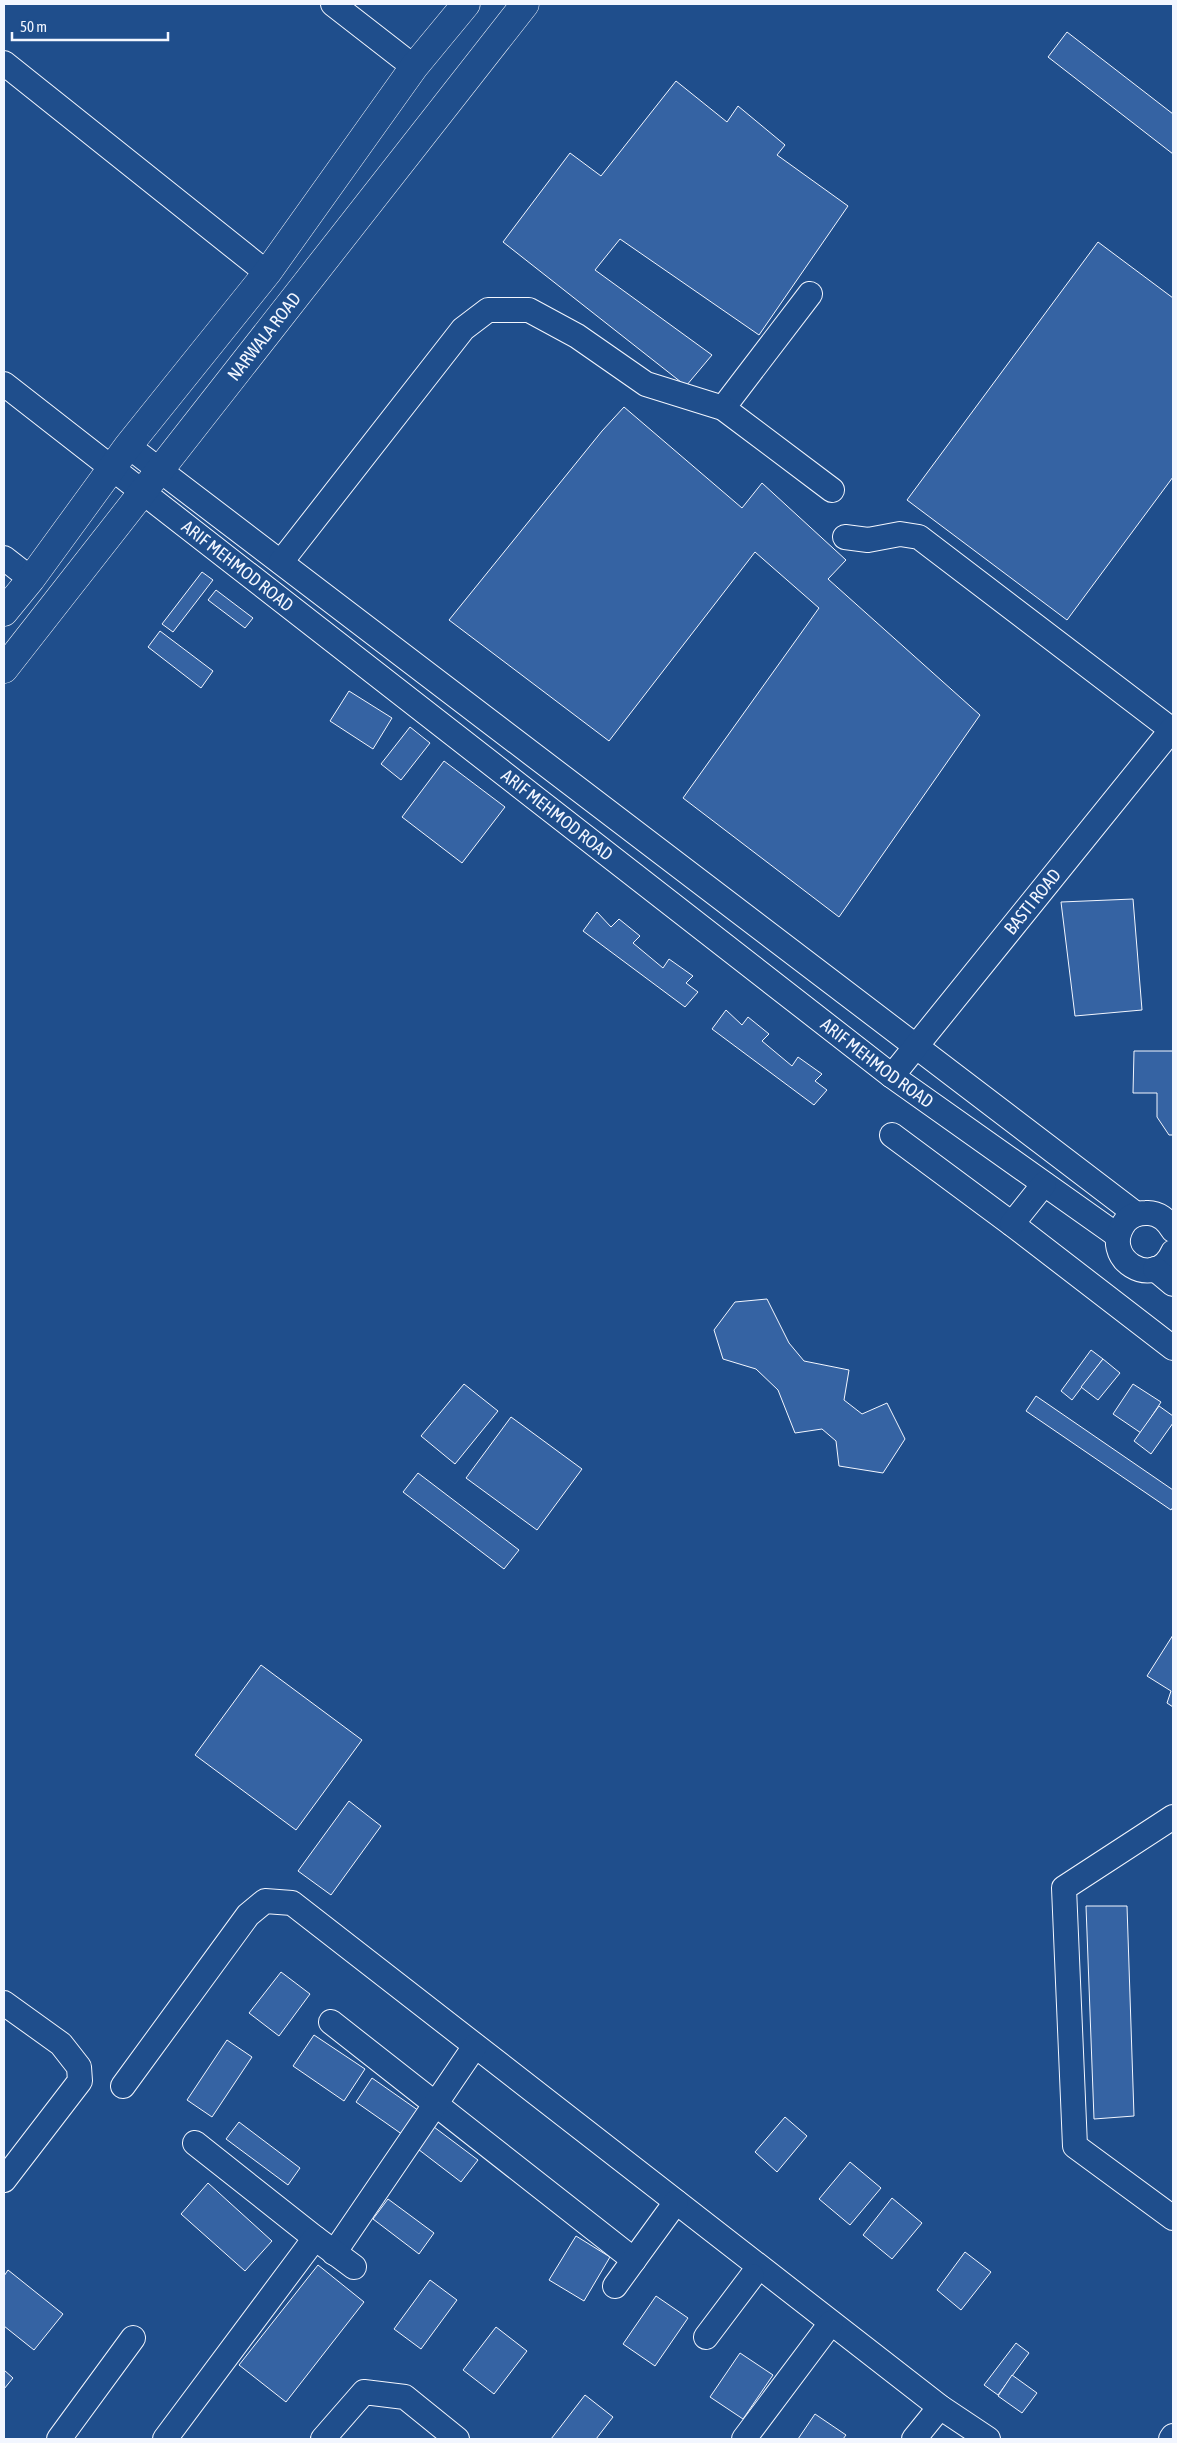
<svg xmlns="http://www.w3.org/2000/svg" width="1177" height="2443" font-family="'Asap Condensed',sans-serif">
  <style>
    .building { fill: #3563a3; stroke: #f2f6ff }
    .lines { fill: none; stroke-linecap: round; stroke-linejoin: round }
    .minor-casing { stroke: #f2f6ff; stroke-width: 26 }
    .major-casing { stroke: #f2f6ff; stroke-width: 29 }
    .minor { stroke: #1f4e8c; stroke-width: 24 }
    .major { stroke: #1f4e8c; stroke-width: 28 }
    .labels { text-anchor: middle; stroke-width: 4; stroke-linejoin: round; paint-order: stroke }
    .street-label { font-size: 18px; fill: #f2f6ff; stroke: #1f4e8c }
  </style>
  <rect width="100%" height="100%" fill="#1f4e8c"/>
  <g class="building">
    <path d="M1067,32L1173,114V154L1048,57Z"/>
    <path d="M676,81L727,122L738,106L785,145L777,155L848,206L759,335L620,239L595,270L712,355L686,386L503,242L570,153L601,176Z"/>
    <path d="M1098,242L1173,298V477L1067,620L907,500Z"/>
    <path d="M624,407L742,508L762,483L846,560L828,579L980,715L839,917L683,798L819,608L755,552L609,741L449,620L602,431Z"/>
    <path d="M202,572L213,580L173,632L162,624Z"/>
    <path d="M216,590L253,618L245,628L208,600Z"/>
    <path d="M160,631L213,671L201,688L148,647Z"/>
    <path d="M349,691L392,718L373,749L330,721Z"/>
    <path d="M410,727L430,743L401,780L381,764Z"/>
    <path d="M444,761L505,807L462,863L402,817Z"/>
    <path d="M1133,899L1142,1010L1075,1016L1061,902Z"/>
    <path d="M597,912L611,927L619,919L640,936L633,943L663,968L669,959L693,976L686,983L698,992L685,1007L583,931Z"/>
    <path d="M726,1010L742,1025L748,1017L769,1034L762,1041L792,1066L798,1057L822,1074L815,1081L827,1090L814,1105L712,1029Z"/>
    <path d="M1134,1051H1173V1135H1169L1157,1117V1093H1133Z"/>
    <path d="M767,1299L789,1343L804,1361L849,1370L844,1400L862,1414L887,1403L905,1439L883,1473L839,1466L836,1441L822,1429L795,1433L778,1390L756,1369L723,1359L714,1330L735,1302Z"/>
    <path d="M1091,1350L1103,1359L1072,1400L1061,1391Z"/>
    <path d="M1103,1359L1120,1373L1098,1400L1081,1387Z"/>
    <path d="M464,1384L498,1411L455,1464L421,1436Z"/>
    <path d="M1133,1384L1161,1402L1141,1433L1113,1414Z"/>
    <path d="M1036,1396L1173,1490V1507L1171,1510L1026,1411Z"/>
    <path d="M1159,1406L1173,1416V1423L1151,1454L1134,1441Z"/>
    <path d="M511,1417L582,1469L537,1530L466,1478Z"/>
    <path d="M418,1473L519,1550L504,1569L403,1492Z"/>
    <path d="M1173,1635V1707L1167,1703L1171,1691L1147,1676Z"/>
    <path d="M261,1665L362,1740L296,1830L195,1755Z"/>
    <path d="M349,1801L381,1826L331,1895L298,1871Z"/>
    <path d="M1086,1906H1127L1134,2116L1094,2119Z"/>
    <path d="M281,1972L310,1994L279,2036L249,2013Z"/>
    <path d="M314,2035L365,2069L344,2101L293,2066Z"/>
    <path d="M227,2040L252,2057L212,2117L187,2100Z"/>
    <path d="M372,2078L422,2113L406,2137L356,2102Z"/>
    <path d="M785,2117L807,2136L777,2172L755,2152Z"/>
    <path d="M239,2122L300,2168L288,2185L226,2139Z"/>
    <path d="M430,2124L478,2160L461,2182L414,2146Z"/>
    <path d="M850,2162L881,2188L850,2225L819,2199Z"/>
    <path d="M208,2183L272,2241L245,2271L181,2214Z"/>
    <path d="M892,2198L922,2223L892,2259L863,2235Z"/>
    <path d="M388,2199L434,2233L419,2254L373,2219Z"/>
    <path d="M576,2236L610,2257L584,2301L549,2280Z"/>
    <path d="M965,2252L991,2272L961,2310L937,2290Z"/>
    <path d="M318,2265L364,2302L286,2402L239,2365Z"/>
    <path d="M8,2270L63,2314L34,2350L4,2326V2276Z"/>
    <path d="M430,2280L457,2300L421,2349L394,2329Z"/>
    <path d="M656,2296L688,2318L655,2366L623,2344Z"/>
    <path d="M496,2327L527,2351L494,2394L463,2370Z"/>
    <path d="M1016,2343L1029,2353L998,2395L984,2385Z"/>
    <path d="M740,2353L773,2375L743,2419L710,2397Z"/>
    <path d="M4,2370L13,2378L4,2389Z"/>
    <path d="M1012,2375L1037,2393L1022,2413L998,2396Z"/>
    <path d="M585,2395L613,2417L596,2439H551Z"/>
    <path d="M815,2414L846,2435L843,2439H798Z"/>
  </g>
  <g class="lines">
    <defs>
      <g id="minor">
        <path d="M333,4L414,67"/>
        <path d="M4,63L267,273"/>
        <path id="s1" d="M4,384L892,1076L1118,1236"/>
        <path d="M723,408L810,294"/>
        <path d="M128,446L1136,1214"/>
        <path d="M845,537L868,540L900,534L919,537L1172,730"/>
        <path d="M4,558L31,579"/>
        <path d="M281,562L463,329L488,310H529L577,336L646,384L723,408L832,490"/>
        <path id="s2" d="M892,1076L1173,728"/>
        <path d="M892,1135L1012,1224L1173,1348"/>
        <path d="M1012,1224L1044,1184"/>
        <path d="M1173,1230C1167,1220 1158,1212 1146,1213C1138,1213 1130,1216 1125,1222C1098,1258 1155,1293 1173,1252"/>
        <path d="M1155,1269L1173,1284"/>
        <path d="M1173,1817L1064,1888L1075,2146L1173,2218"/>
        <path d="M4,2003L61,2044L79,2067L80,2081L4,2180"/>
        <path d="M331,2022L634,2260"/>
        <path d="M123,2086L248,1915L265,1901L292,1903L940,2407L988,2439"/>
        <path d="M195,2143L315,2238"/>
        <path d="M334,2253L475,2046"/>
        <path d="M615,2286L676,2202"/>
        <path d="M706,2337L752,2276"/>
        <path d="M59,2439L133,2338"/>
        <path d="M165,2439L315,2238L354,2267"/>
        <path d="M323,2439L364,2392L405,2397L457,2439"/>
        <path d="M744,2439L831,2323"/>
        <path d="M914,2439L940,2407"/>
        <path d="M1171,2439L1173,2436"/>
      </g>
      <g id="major">
        <path d="M4,612L31,579L128,446L267,273L414,67L466,4"/>
        <path id="s3" d="M4,669L525,4"/>
      </g>
    </defs>
    <use href="#minor" class="minor-casing"/>
    <use href="#major" class="major-casing"/>
    <use href="#minor" class="minor"/>
    <use href="#major" class="major"/>
  </g>
  <g class="labels">
    <g class="street-label">
      <text dy="6" stroke="none"><textPath href="#s3" startOffset="422">NARWALA ROAD</textPath></text>
      <text dy="6" stroke="none"><textPath href="#s1" startOffset="296">ARIF MEHMOD ROAD</textPath></text>
      <text dy="6" stroke="none"><textPath href="#s1" startOffset="701">ARIF MEHMOD ROAD</textPath></text>
      <text dy="6" stroke="none"><textPath href="#s2" startOffset="224">BASTI ROAD</textPath></text>
      <text dy="6" stroke="none"><textPath href="#s1" startOffset="1106">ARIF MEHMOD ROAD</textPath></text>
    </g>
  </g>
  <rect width="1177" height="2443" fill="none" stroke="#f2f6ff" stroke-width="10"/>
  <path d="M12 32v8h156v-8" fill="none" stroke="#f2f6ff" stroke-width="2.5"/>
  <text x="20" y="32" font-size="15" fill="#f2f6ff" stroke="#1f4e8c" stroke-width="4" paint-order="stroke">50 m</text>
</svg>
